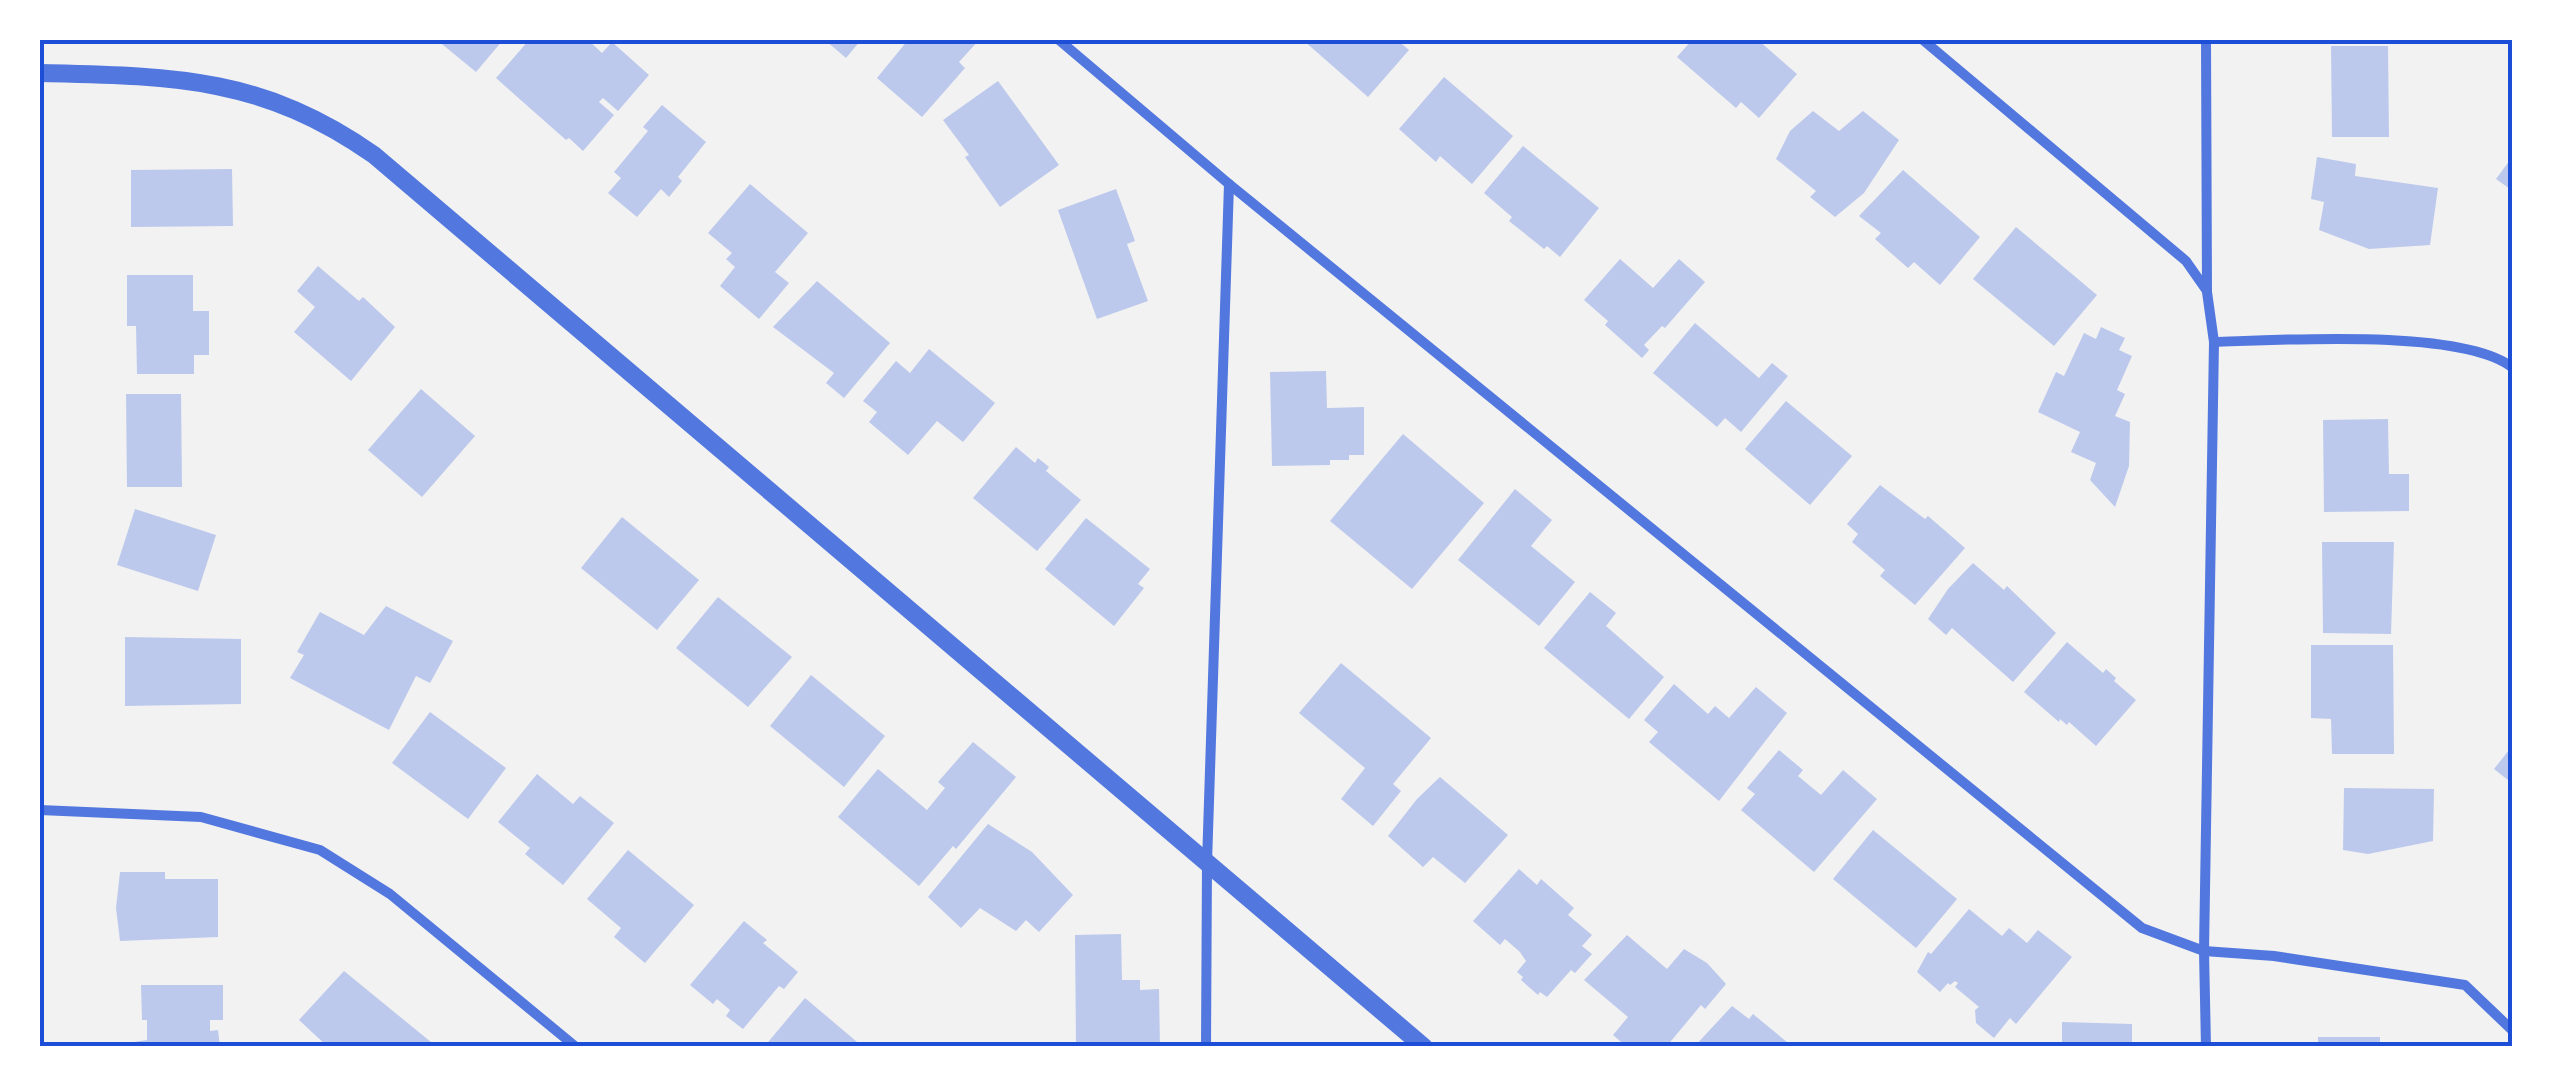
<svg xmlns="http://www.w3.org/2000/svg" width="2553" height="1087" font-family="'Varela Round',sans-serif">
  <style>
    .building { fill: #bdc9ec }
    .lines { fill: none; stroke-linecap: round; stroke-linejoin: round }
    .minor { stroke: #5277de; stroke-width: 10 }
    .tertiary { stroke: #5277de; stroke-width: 18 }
    .neatline { fill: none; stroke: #1d4ed8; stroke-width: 4 }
  </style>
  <rect width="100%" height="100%" fill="#f2f2f2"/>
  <g class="building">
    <path d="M437,40H503L476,72Z"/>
    <path d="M529,40H588L602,53L612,42L649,75L618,111L603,98L599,102L614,115L583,151L569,138L566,140L496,78Z"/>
    <path d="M825,40H861L846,58Z"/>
    <path d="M908,40H934L937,43L940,40H979L959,62L965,68L922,117L877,78Z"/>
    <path d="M1303,40H1397L1409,50L1368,97Z"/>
    <path d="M1692,40H1758L1797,74L1759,118L1741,102L1736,108L1677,57Z"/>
    <path d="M2331,46H2388L2389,137H2332Z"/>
    <path d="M1444,77L1513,136L1472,184L1440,156L1436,162L1399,129Z"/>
    <path d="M998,81L1059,165L1000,207L965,157L969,155L943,120Z"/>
    <path d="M662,105L706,142L678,177L682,181L669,197L661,189L637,217L608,193L621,178L614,172L648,131L643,127Z"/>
    <path d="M1813,111L1839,131L1863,111L1899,140L1864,193L1835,217L1810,197L1816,191L1776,159L1790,131Z"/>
    <path d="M1523,146L1599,208L1560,257L1547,246L1544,249L1509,221L1512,217L1484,193Z"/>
    <path d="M2513,156V191L2496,179Z"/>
    <path d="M2317,157L2356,164L2355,176L2438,188L2430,245L2369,249L2319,230L2324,202L2311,199Z"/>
    <path d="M232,169L233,226L131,227V170Z"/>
    <path d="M1903,170L1980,237L1940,285L1914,262L1908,268L1875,239L1881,233L1859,216Z"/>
    <path d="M750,184L808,233L775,272L789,283L759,319L720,286L735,267L726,259L732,253L708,233Z"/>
    <path d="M1116,189L1135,241L1127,244L1148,301L1097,319L1058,210Z"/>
    <path d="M2016,227L2097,295L2054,346L1973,279Z"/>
    <path d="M1620,259L1653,288L1679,259L1705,282L1665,328L1662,326L1644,345L1649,350L1642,358L1605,325L1608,321L1584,300Z"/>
    <path d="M318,266L359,301L363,297L395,327L351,381L294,332L315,307L297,291Z"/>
    <path d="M127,275H193V311H209V355H194V374H137L136,326H127Z"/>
    <path d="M817,281L890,343L844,398L826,383L834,373L773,327Z"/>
    <path d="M1695,323L1759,378L1772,363L1788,376L1741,432L1725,418L1717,427L1653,373Z"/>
    <path d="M2101,327L2125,338L2119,350L2132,356L2117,390L2125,394L2115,416L2130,422L2129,466L2115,507L2090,480L2096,463L2071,452L2080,432L2038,412L2056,372L2064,376L2084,333L2096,339Z"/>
    <path d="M929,349L995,403L963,442L937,421L908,455L869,422L877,412L863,401L896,361L910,373Z"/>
    <path d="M1326,371L1327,408L1364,407V455H1349V460H1330V465L1272,466L1270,372Z"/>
    <path d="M421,389L475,436L422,497L368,450Z"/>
    <path d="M126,394H181L182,487H127Z"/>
    <path d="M1786,401L1852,456L1810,505L1745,449Z"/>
    <path d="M2388,419L2389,474H2409V511L2324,512L2323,420Z"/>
    <path d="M1403,434L1484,503L1412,589L1330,521Z"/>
    <path d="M1016,447L1035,463L1038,458L1049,467L1046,471L1081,500L1037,551L973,498Z"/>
    <path d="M1880,485L1925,519L1928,516L1965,548L1915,605L1880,576L1885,570L1852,542L1858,534L1847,524Z"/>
    <path d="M1515,489L1552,520L1531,546L1575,582L1539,626L1458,560Z"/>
    <path d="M135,509L216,535L198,591L117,565Z"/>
    <path d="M622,517L699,580L657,630L581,568Z"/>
    <path d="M1086,518L1150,569L1138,584L1144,588L1114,626L1045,569Z"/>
    <path d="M2322,542H2394L2391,634L2323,633Z"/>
    <path d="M1973,563L2004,590L2007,586L2056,633L2013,682L1952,628L1946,635L1928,619L1948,589Z"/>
    <path d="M1590,592L1616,613L1606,626L1664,677L1629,719L1544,648Z"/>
    <path d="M718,597L792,657L748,707L676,648Z"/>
    <path d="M386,606L453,641L430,683L416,676L389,730L290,678L304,655L297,652L320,612L364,635Z"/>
    <path d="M125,637L241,639V704L125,706Z"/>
    <path d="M2067,642L2103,673L2106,669L2116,678L2114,681L2136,700L2096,746L2069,722L2067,725L2060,719L2059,722L2024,692Z"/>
    <path d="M2311,645H2393L2394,754H2332L2331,719L2311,718Z"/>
    <path d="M1341,663L1431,738L1393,784L1401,791L1373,826L1341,799L1365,768L1299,713Z"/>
    <path d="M811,675L885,736L844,787L770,726Z"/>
    <path d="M1674,684L1708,714L1715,706L1729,718L1756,687L1787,713L1719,801L1649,742L1658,732L1644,720Z"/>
    <path d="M430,712L506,768L468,819L392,763Z"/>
    <path d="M973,742L1016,777L956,849L953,846L919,886L838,817L878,769L927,810L945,788L938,782Z"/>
    <path d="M2513,745V784L2494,769Z"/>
    <path d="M1779,750L1803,770L1798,776L1821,795L1843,770L1877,799L1814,872L1741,810L1755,794L1747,788Z"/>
    <path d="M537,774L573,804L580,796L614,823L563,885L525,854L530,848L498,822Z"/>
    <path d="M1440,777L1508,835L1465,883L1433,857L1423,867L1388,836L1417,799Z"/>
    <path d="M2344,788L2434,789L2433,841L2368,854L2343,850Z"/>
    <path d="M988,824L1032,852L1073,895L1039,932L1026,920L1016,931L980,908L961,928L928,897Z"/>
    <path d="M1873,830L1957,899L1916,948L1833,879Z"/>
    <path d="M628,850L694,905L645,963L614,937L621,928L587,899Z"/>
    <path d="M1519,869L1537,885L1541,879L1574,908L1568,915L1592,935L1582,946L1592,954L1575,973L1571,970L1547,997L1540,992L1538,995L1521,980L1523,977L1517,972L1526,961L1520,952L1505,939L1500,945L1473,921Z"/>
    <path d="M120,872H165V879H218V937L120,941L116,908Z"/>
    <path d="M1969,909L2002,936L2009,928L2027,943L2038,930L2072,957L2016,1024L2010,1018L1994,1038L1976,1023L1975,1010L1979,1007L1955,987L1958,983L1955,981L1950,985L1948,983L1940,992L1917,972L1928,952L1931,954Z"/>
    <path d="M744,921L767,940L763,943L798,972L784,989L779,986L743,1029L726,1016L730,1010L717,999L713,1004L690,985Z"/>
    <path d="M1121,934L1122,980H1140V990L1159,989L1160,1047H1076L1075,935Z"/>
    <path d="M1627,935L1667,969L1684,949L1707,963L1726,984L1705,1009L1701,1005L1666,1047H1627L1613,1035L1628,1017L1584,980Z"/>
    <path d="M344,971L437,1047H328L299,1020Z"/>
    <path d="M141,985H223V1020H210V1031L218,1030L220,1047H135L134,1042L147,1040V1020H142Z"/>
    <path d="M805,998L863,1047H764Z"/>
    <path d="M1732,1006L1749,1019L1753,1014L1793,1047H1694Z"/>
    <path d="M2062,1022L2132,1024V1047H2062Z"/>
    <rect x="2318" y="1037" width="62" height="10"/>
  </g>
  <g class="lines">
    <g class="minor">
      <path d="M1059,40L1229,184L2142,928L2204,951L2274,956L2465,985L2513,1031"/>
      <path d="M1923,40L2186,261L2207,291"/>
      <path d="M2206,40L2207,292L2214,342L2204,951L2206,1047"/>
      <path d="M2214,342C2280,340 2464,328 2513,368"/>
      <path d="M40,810L201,817L320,850L390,894L576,1047"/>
      <path d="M1206,1047L1207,863L1229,184"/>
    </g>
    <path class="tertiary" d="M40,73C171,76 262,76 374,155L1424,1047"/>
  </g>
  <rect width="2553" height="1087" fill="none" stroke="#ffffff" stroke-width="85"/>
  <rect x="42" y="42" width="2468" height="1002" class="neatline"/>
</svg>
